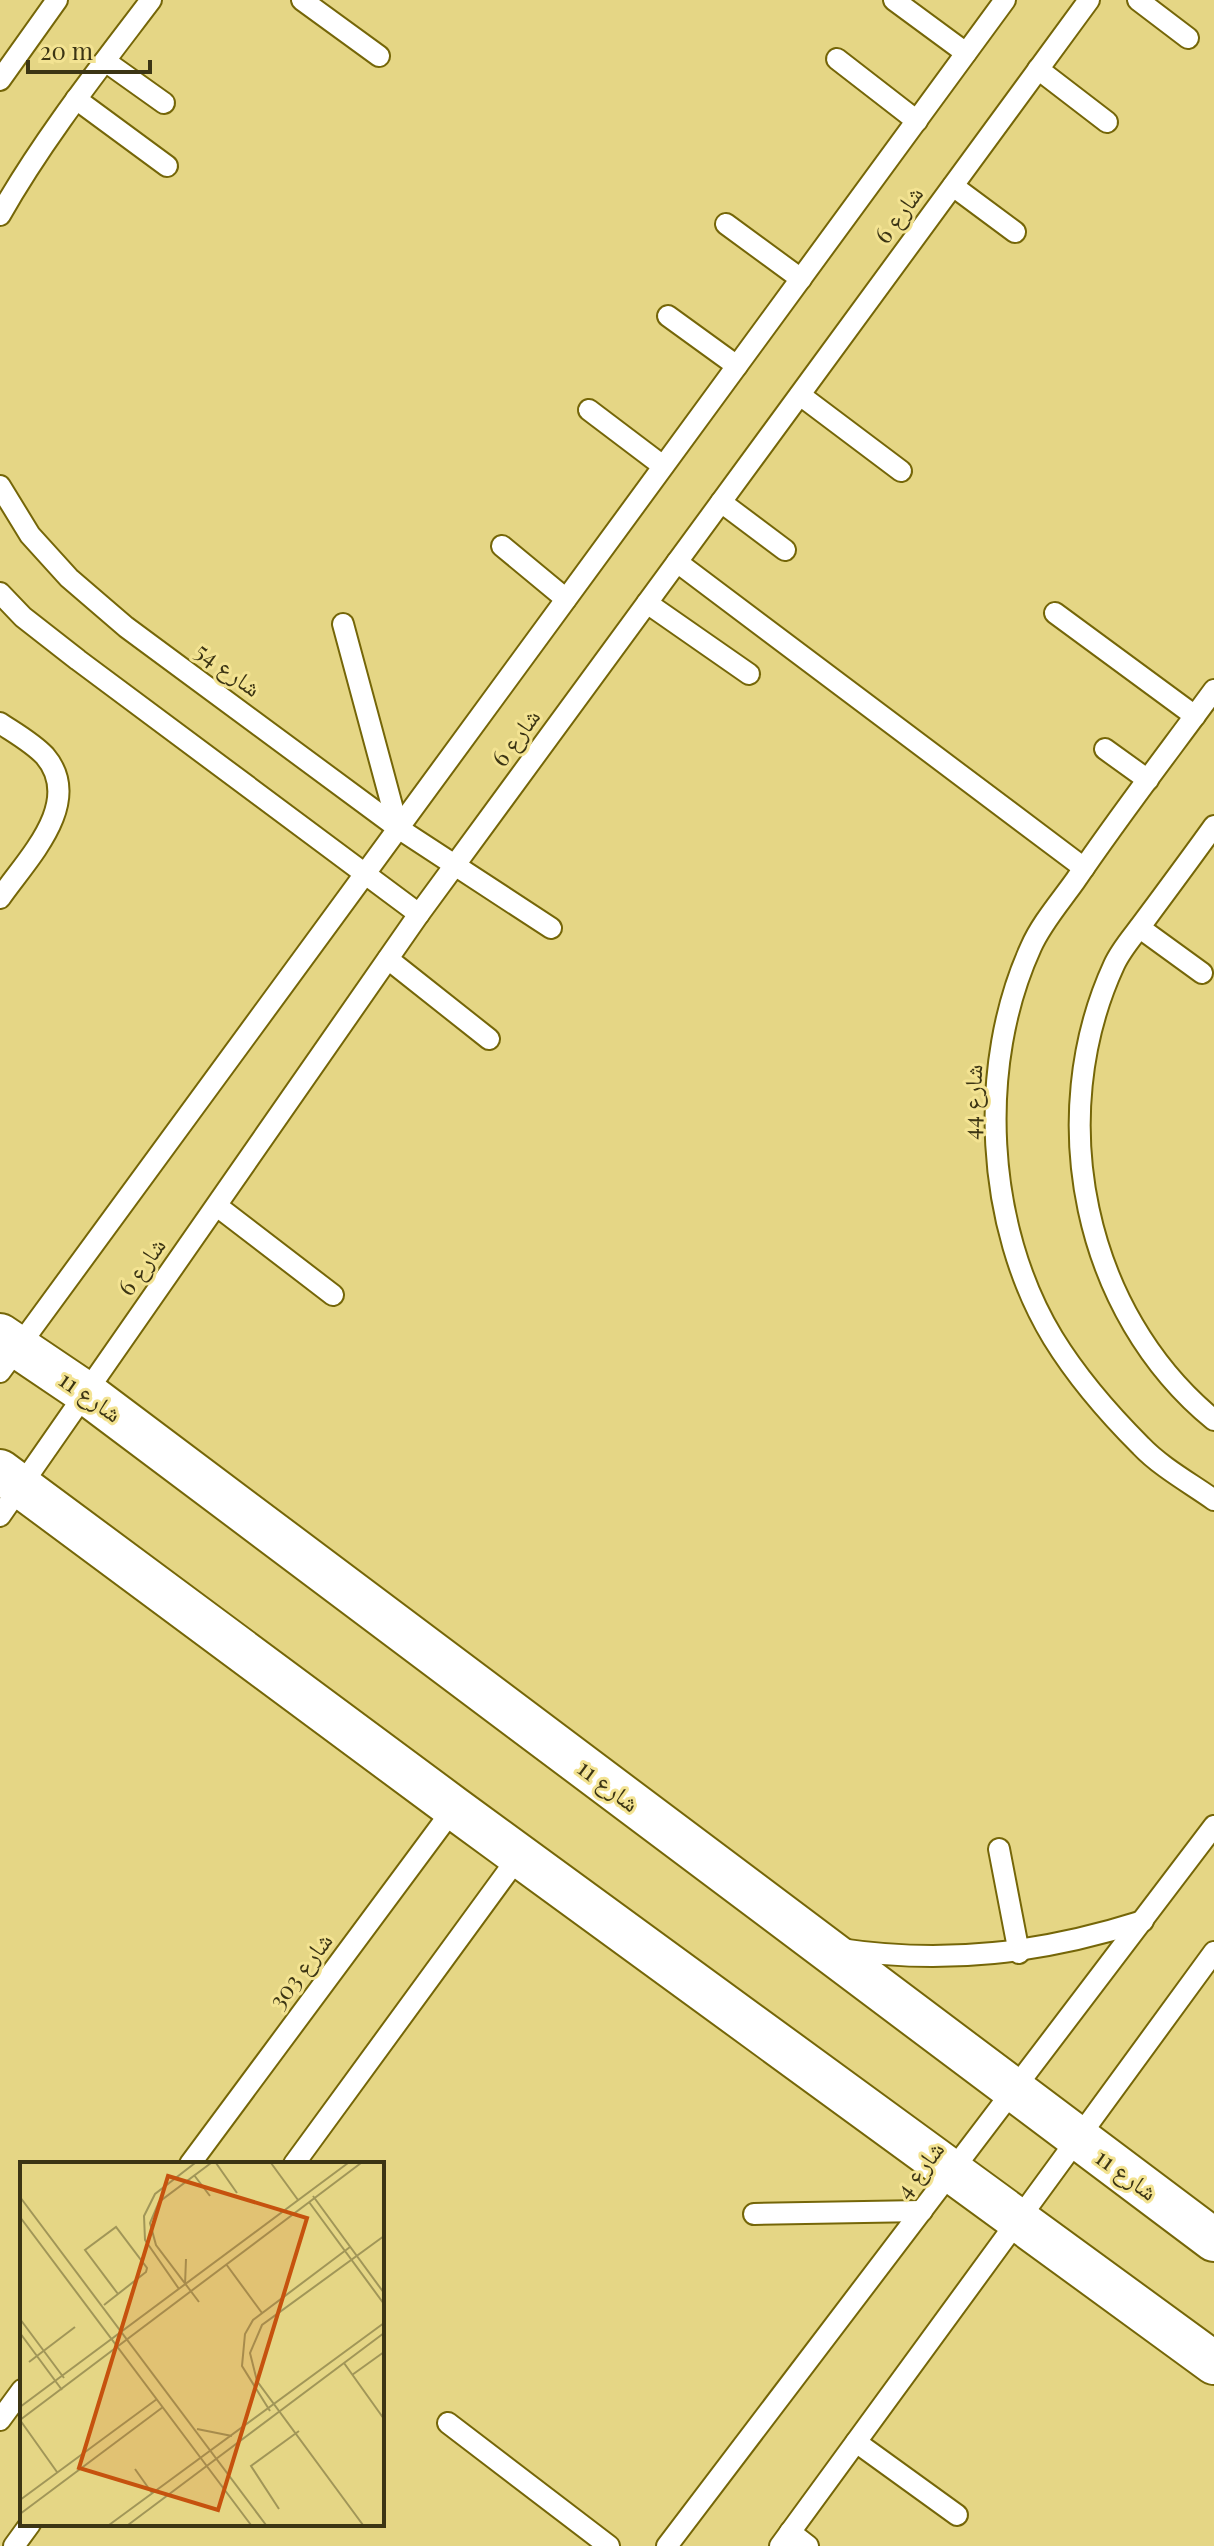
<svg xmlns="http://www.w3.org/2000/svg" width="1214" height="2546" font-family="'Playfair Display','Noto Naskh Arabic',serif">
  <style>
    .lines { fill: none; stroke-linecap: round; stroke-linejoin: round }
    .service-casing { stroke: #756608; stroke-width: 24 }
    .minor-casing { stroke: #756608; stroke-width: 46 }
    .service { stroke: #fff; stroke-width: 20 }
    .minor { stroke: #fff; stroke-width: 42 }
    .labels { text-anchor: middle; stroke-width: 6; stroke-linejoin: round; paint-order: stroke }
    .street-label { font-size: 24px; fill: #3c3514; stroke: #f3e392 }
    .inset-road { fill: none; stroke: #a19658; stroke-width: 2 }
    .view { fill: #c6520e; fill-opacity: 0.15; stroke: #c6520e; stroke-width: 4 }
    .inset-edge { fill: none; stroke: #3c3514; stroke-width: 4 }
  </style>
  <rect width="100%" height="100%" fill="#e5d685"/>
  <g class="lines">
    <defs>
      <g id="service">
        <path d="M302,0L379,56"/>
        <path d="M894,0L966,53"/>
        <path d="M1138,0L1188,38"/>
        <path d="M837,59L917,121"/>
        <path d="M105,61L164,103"/>
        <path d="M1038,69L1107,122"/>
        <path d="M0,80L57,0"/>
        <path d="M76,99L167,166"/>
        <path d="M953,186L1015,232"/>
        <path d="M0,215C43,139 98,70 151,0"/>
        <path d="M726,224L801,279"/>
        <path d="M668,316L737,366"/>
        <path d="M800,395L901,471"/>
        <path d="M589,410L663,466"/>
        <path d="M0,486L30,535L69,578L126,627L398,828L551,928"/>
        <path d="M721,502L785,550"/>
        <path d="M502,546L566,599"/>
        <path d="M677,562L1084,868"/>
        <path d="M0,593L23,617L78,660L419,914"/>
        <path d="M647,603L749,674"/>
        <path d="M1055,613L1195,716"/>
        <path d="M343,624L398,828"/>
        <path d="M1214,690C1167,754 1119,816 1075,881C1060,902 1041,924 1031,947C977,1065 985,1226 1053,1338C1077,1377 1109,1414 1141,1446C1161,1467 1190,1483 1214,1500"/>
        <path d="M0,723C15,733 33,743 45,756C85,803 26,860 0,898"/>
        <path d="M1105,749L1148,780"/>
        <path d="M1214,826C1191,858 1168,889 1145,920C1135,934 1121,949 1114,965C1044,1117 1083,1313 1214,1420"/>
        <path d="M1140,928L1202,973"/>
        <path d="M388,959L489,1039"/>
        <path d="M217,1206L333,1295"/>
        <path d="M0,1372L1005,0"/>
        <path d="M0,1516L419,914L1089,0"/>
        <path d="M999,1849L1019,1953"/>
        <path d="M840,1949C946,1965 1042,1953 1143,1921"/>
        <path d="M190,2164L454,1808"/>
        <path d="M294,2164L519,1856"/>
        <path d="M754,2214L922,2211"/>
        <path d="M0,2420L22,2390"/>
        <path d="M448,2423L609,2546"/>
        <path d="M856,2442L957,2515"/>
        <path d="M790,2532L808,2546"/>
        <path d="M14,2546L30,2524"/>
        <path d="M667,2546L1214,1826"/>
        <path d="M780,2546L1214,1952"/>
      </g>
      <g id="minor">
        <path d="M0,1335L86,1393L1214,2240"/>
        <path d="M0,1471L454,1808L1214,2363"/>
      </g>
    </defs>
    <use href="#service" class="service-casing"/>
    <use href="#minor" class="minor-casing"/>
    <use href="#service" class="service"/>
    <use href="#minor" class="minor"/>
  </g>
  <g class="labels">
    <g class="street-label">
      <text transform="translate(899 215) rotate(-54)" y="8">شارع 6</text>
      <text transform="translate(228 670) rotate(36)" y="8">شارع 54</text>
      <text transform="translate(516 738) rotate(-54)" y="8">شارع 6</text>
      <text transform="translate(973 1102) rotate(-88)" y="8">شارع 44</text>
      <text transform="translate(142 1267) rotate(-55)" y="8">شارع 6</text>
      <text transform="translate(90 1397) rotate(35)" y="8">شارع 11</text>
      <text transform="translate(608 1786) rotate(37)" y="8">شارع 11</text>
      <text transform="translate(301 1971) rotate(-53)" y="8">شارع 303</text>
      <text transform="translate(920 2170) rotate(-53)" y="8">شارع 4</text>
      <text transform="translate(1126 2175) rotate(36)" y="8">شارع 11</text>
    </g>
  </g>
  <g transform="translate(20 2162)">
    <rect width="364" height="364" fill="#e5d685"/>
    <path class="inset-road" d="M196,1L217,31M251,1L278,38M174,13L190,34M293,34L364,131M0,35L246,363M289,40L364,142M0,55L231,363M206,102L242,151M165,123L166,97M159,127L125,78L124,54L135,32L175,1M179,140L136,83L130,61L139,40L191,1M84,143L126,110L127,106L96,65L65,88L98,132M0,157L44,216M0,171L42,228M9,200L55,165M324,201L364,257M332,213L364,190M0,245L328,1M250,249L222,204L225,172L233,158L330,85M0,258L341,1M0,258L37,310M177,267L212,274M115,307L132,331M0,338L137,237M259,347L231,304L279,269M0,352L143,245M89,363L364,161M108,363L364,171M343,363L237,219L230,191L242,163L364,74"/>
    <path class="view" d="M148,14L287,56L198,348L59,306Z"/>
    <rect width="364" height="364" class="inset-edge"/>
  </g>
  <path d="M28 60v12h122v-12" fill="none" stroke="#3c3514" stroke-width="4"/>
  <text x="40" y="60" font-size="24" fill="#3c3514" stroke="#f3e392" stroke-width="6" paint-order="stroke">20 m</text>
</svg>
